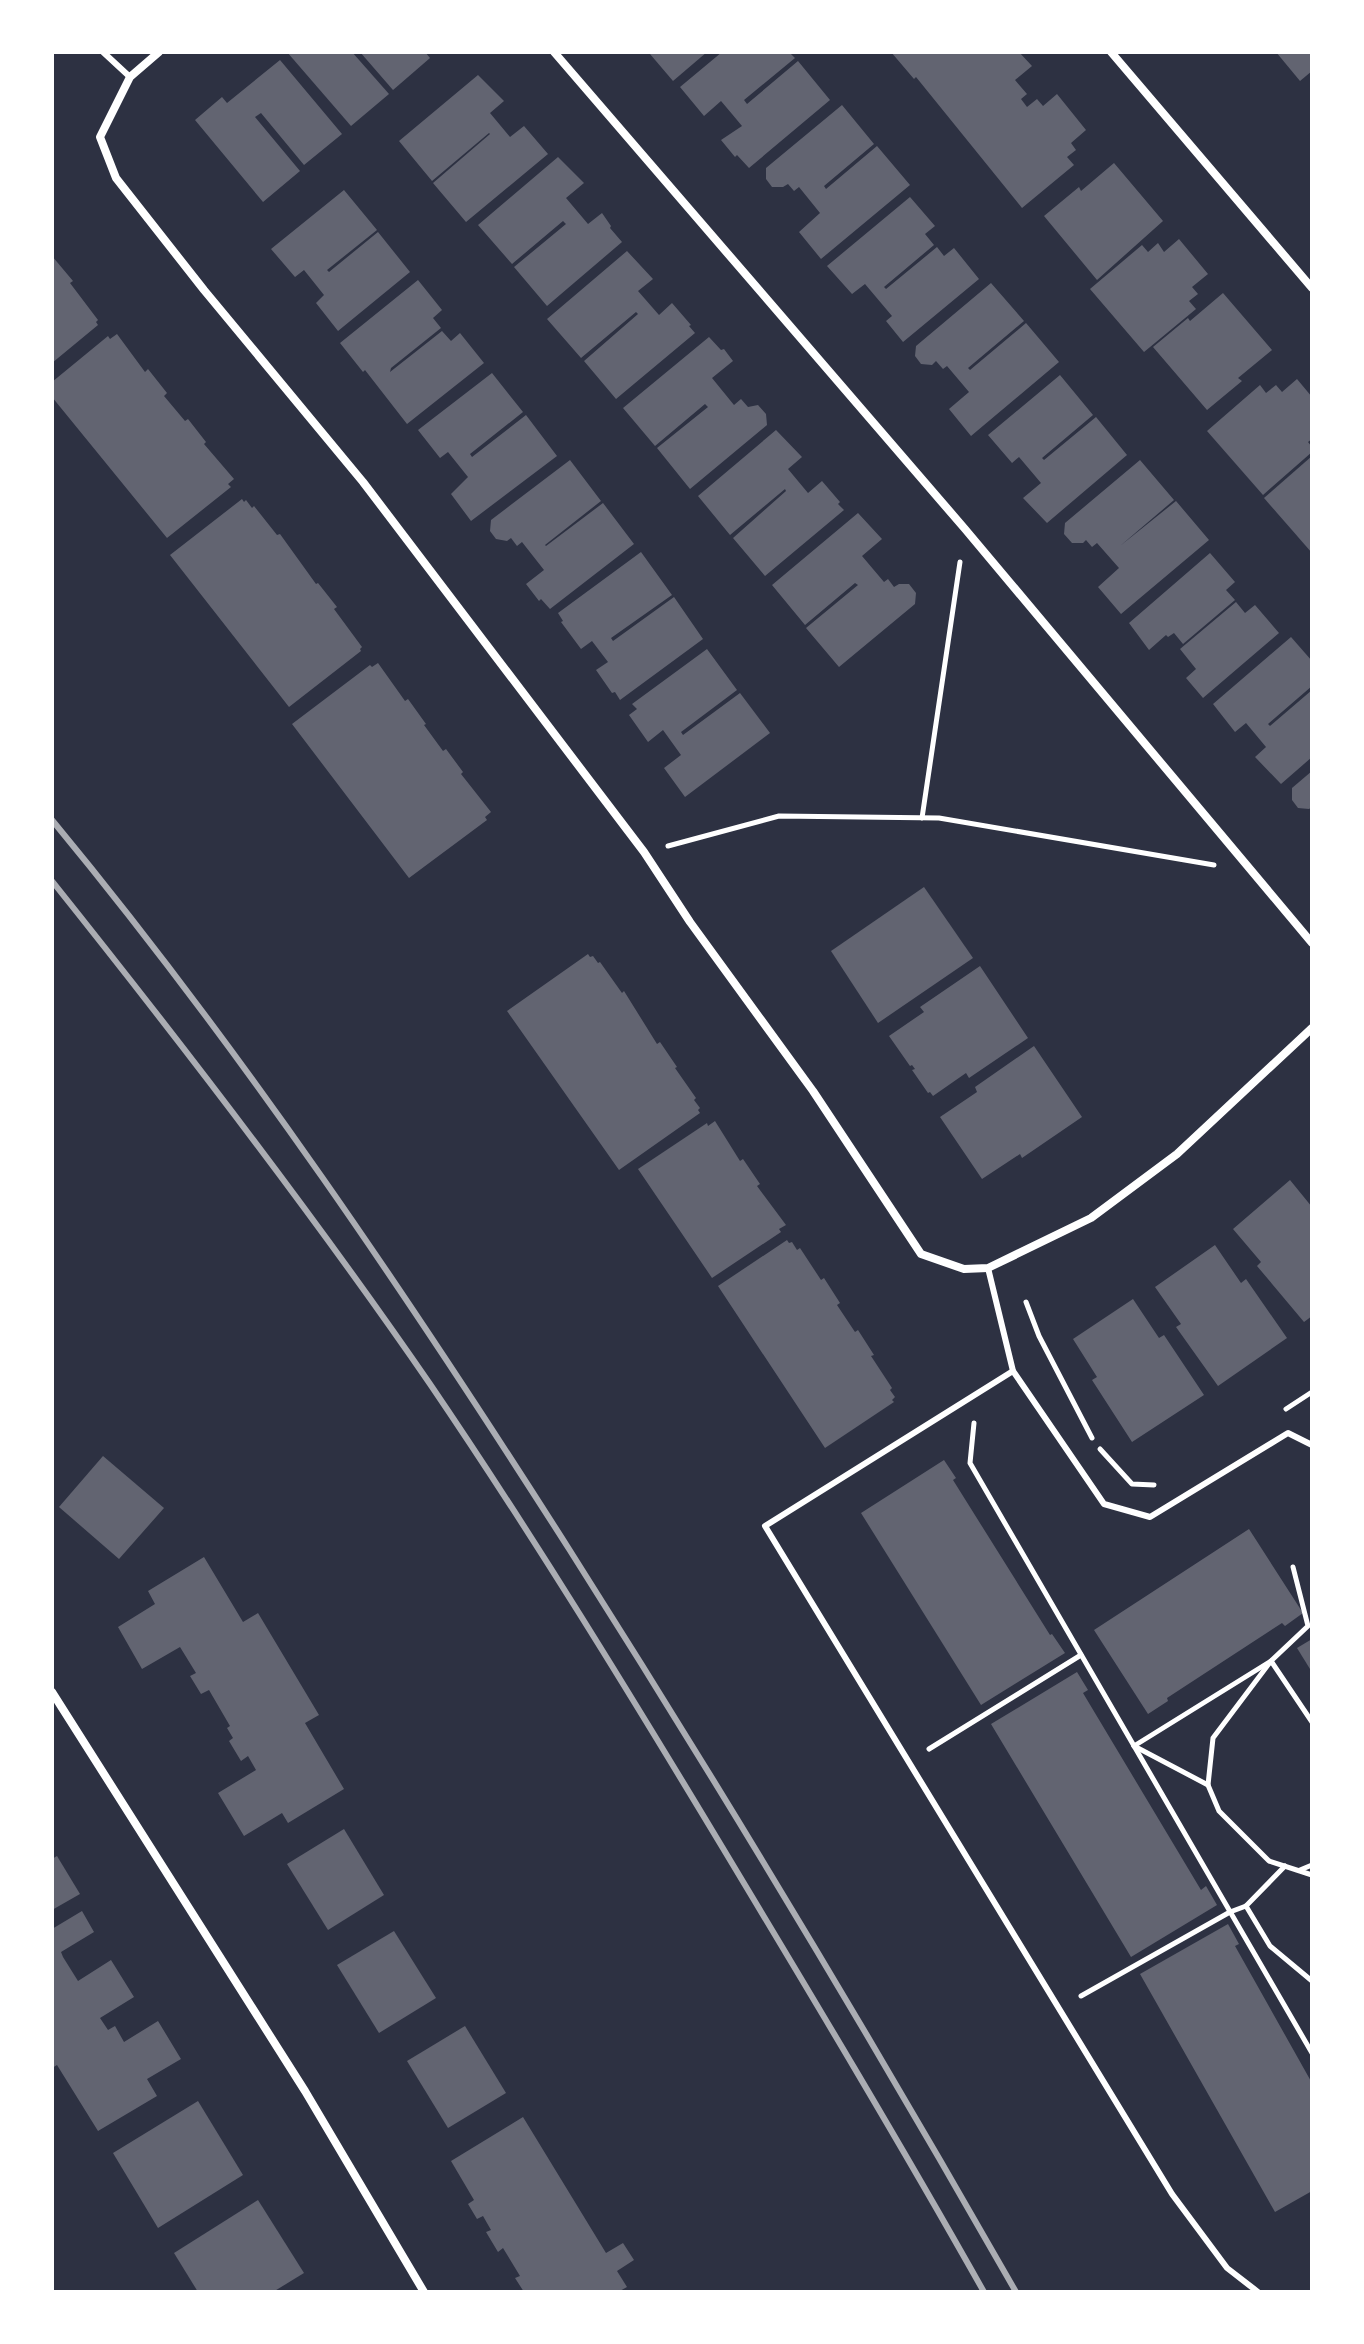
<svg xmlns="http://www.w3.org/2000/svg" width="1364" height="2344" font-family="'Zilla Slab',serif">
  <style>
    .building { fill: #626471 }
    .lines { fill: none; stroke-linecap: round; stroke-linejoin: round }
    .path { stroke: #fff; stroke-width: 5 }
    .service { stroke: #fff; stroke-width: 6 }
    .minor { stroke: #fff; stroke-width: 8 }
    .rail { stroke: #abadb3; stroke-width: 6 }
  </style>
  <rect width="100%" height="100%" fill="#2d3142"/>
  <g class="building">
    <path d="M287,52H352L389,94L351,126Z"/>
    <path d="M360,52H425L430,58L393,90Z"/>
    <path d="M652,52H707L673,81L650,54Z"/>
    <path d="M722,52H789L795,58L744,100L747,104L798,61L830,100L749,168L737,155L735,157L721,140L742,126L732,114L721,101L704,116L680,87Z"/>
    <path d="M891,52H1019L1032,66L1015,80L1027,94L1021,99L1027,107L1037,99L1043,106L1057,94L1086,130L1071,143L1076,150L1067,157L1074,165L1022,208L916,77L914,79Z"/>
    <path d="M1276,52H1312V71L1300,81Z"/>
    <path d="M280,60L342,134L304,165L261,113L255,117L300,171L263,202L195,120L222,97L227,103Z"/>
    <path d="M478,75L504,101L490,113L510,137L524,126L548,154L466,222L433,183L490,134L489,133L432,181L399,141Z"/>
    <path d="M842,105L874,144L824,186L826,189L877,146L910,185L821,259L799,232L820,213L799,187L794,191L788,184L783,187H772L766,179V168Z"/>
    <path d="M558,157L584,183L566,198L588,224L602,213L611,226L610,228L622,242L547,306L514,267L566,224L563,221L512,264L478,225Z"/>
    <path d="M1114,163L1163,221L1097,280L1044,216L1079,187L1081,191Z"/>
    <path d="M344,190L377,230L327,270L329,272L378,232L410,272L338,331L316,303L324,295L304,270L295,277L271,249Z"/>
    <path d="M910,197L935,226L925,234L934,245L884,287L886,289L937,247L944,256L954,248L979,279L903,342L886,321L892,316L865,284L852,294L827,266Z"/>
    <path d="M1179,239L1208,274L1192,287L1198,294L1189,301L1196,309L1144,352L1090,289L1142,245L1148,252L1158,243L1164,252Z"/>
    <path d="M627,251L653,279L638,291L659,315L672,303L691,325L689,326L695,333L616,399L584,361L638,314L636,312L581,358L547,319Z"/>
    <path d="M52,256L73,281L70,283L98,320L96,322L98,325L52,363Z"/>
    <path d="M418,280L442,310L433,318L441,328L391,368L390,372L442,331L451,341L460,333L484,363L407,424L365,370L363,372L340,343Z"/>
    <path d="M991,283L1024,321L968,368L970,370L1026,323L1059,362L971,436L949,409L969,392L947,366L943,369L936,361L932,365L921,364L915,356L916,346Z"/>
    <path d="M1223,293L1272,350L1238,378L1242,381L1207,410L1153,347L1188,318L1190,321Z"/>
    <path d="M117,334L145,372L148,369L167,393L164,396L185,421L188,419L206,442L204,444L234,479L228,484L231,487L167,538L52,397V382L108,336L110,339Z"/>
    <path d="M709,337L721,350L724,349L733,361L712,378L734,405L741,399L748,407L758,405L766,414L767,425L690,489L657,448L708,407L705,404L655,446L623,408Z"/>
    <path d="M492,373L523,412L470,454L472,457L526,415L557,456L471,521L451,494L468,477L448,452L440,458L418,430Z"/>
    <path d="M1060,375L1093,415L1042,458L1044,460L1096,417L1127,455L1047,523L1023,498L1041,483L1019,457L1012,463L988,435Z"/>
    <path d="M1297,379L1312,397V439L1308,442L1312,447V452L1263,495L1207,431L1260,385L1266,393L1276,385L1282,392Z"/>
    <path d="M776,430L802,457L788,469L808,493L822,481L840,502L838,504L844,510L765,576L733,538L786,491L785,489L730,535L698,496Z"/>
    <path d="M1312,456V553L1264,498Z"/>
    <path d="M570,460L601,501L545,545L546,546L603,503L634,544L550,609L541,599L539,601L526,584L544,570L522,542L517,546L511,538L507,541L496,539L490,531L491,520Z"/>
    <path d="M1140,460L1174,500L1120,546L1176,501L1209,540L1121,614L1098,587L1119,568L1097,543L1092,547L1086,540L1083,543H1072L1064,534L1065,523Z"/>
    <path d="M242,499L244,502L246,500L252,508L254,506L277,535L280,534L316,584L318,583L337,607L334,609L362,647L360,649L361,651L289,707L170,555Z"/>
    <path d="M858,513L882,539L862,556L884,582L888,579L894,587L899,584H909L916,593L915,604L839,667L806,628L858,585L855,583L805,625L772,585Z"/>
    <path d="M641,552L672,595L611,638L613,641L674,597L703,639L620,700L615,692L612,693L596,670L608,662L592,641L581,649L561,622L563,621L558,613Z"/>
    <path d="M1210,553L1235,582L1226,590L1235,600L1183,644L1174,633L1168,637L1166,635L1149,650L1129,623Z"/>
    <path d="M1236,602L1245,613L1255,605L1279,633L1203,698L1186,678L1196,669L1180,649Z"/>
    <path d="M1291,637L1312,661V686L1268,724L1270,726L1312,690V757L1281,784L1255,757L1266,747L1246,723L1235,732L1213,704Z"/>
    <path d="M707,649L737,690L681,732L683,735L740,693L770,733L685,797L664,768L681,755L663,730L648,742L629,715L637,709L632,704Z"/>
    <path d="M378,663L405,701L408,699L426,724L424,725L443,751L446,749L463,772L461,774L491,812L485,817L487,820L409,878L292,724L370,665L372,667Z"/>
    <path d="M1312,771V807L1309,809L1298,808L1292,800V788Z"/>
    <path d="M924,887L973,958L878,1023L831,951Z"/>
    <path d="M588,954L590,957L593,956L598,963L600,962L622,993L624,991L657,1044L660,1042L677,1067L675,1068L696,1098L694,1100L700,1108L698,1110L700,1113L619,1170L507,1011Z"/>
    <path d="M980,966L1028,1038L969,1078L966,1073L933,1096L930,1092L928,1093L912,1070L915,1069L912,1065L910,1066L889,1036L924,1012L920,1007Z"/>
    <path d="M1034,1046L1082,1117L1022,1158L1020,1154L982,1179L940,1117L977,1092L975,1087Z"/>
    <path d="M715,1121L740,1161L743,1159L760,1184L757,1186L786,1225L779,1229L781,1232L712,1278L638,1169L707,1123L708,1126Z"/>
    <path d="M1290,1180L1312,1207V1316L1304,1322L1257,1266L1261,1262L1233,1229Z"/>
    <path d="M787,1240L789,1243L792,1242L797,1250L800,1248L821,1280L824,1278L840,1303L837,1305L855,1332L858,1330L874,1355L871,1356L892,1388L890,1390L895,1397L892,1400L894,1402L825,1448L718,1286Z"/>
    <path d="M1215,1245L1241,1283L1246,1279L1287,1338L1218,1386L1176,1327L1181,1324L1155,1287Z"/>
    <path d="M1133,1299L1159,1338L1164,1335L1204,1395L1132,1442L1092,1380L1097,1377L1073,1339Z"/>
    <path d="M103,1456L164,1508L119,1559L59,1507Z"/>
    <path d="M944,1460L956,1478L953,1480L1050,1635L1052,1634L1065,1653L981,1705L861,1513Z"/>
    <path d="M1249,1529L1303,1613L1285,1626L1282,1623L1167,1698L1168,1701L1148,1714L1094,1630Z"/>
    <path d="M204,1557L243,1622L258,1613L319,1715L305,1723L344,1789L288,1823L282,1813L244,1836L218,1793L256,1770L248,1756L241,1761L229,1741L233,1738L227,1728L230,1726L209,1690L201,1694L190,1676L196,1673L180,1647L142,1669L118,1627L155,1604L148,1591Z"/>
    <path d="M1312,1639V1667L1310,1669L1297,1648Z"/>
    <path d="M1077,1672L1088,1690L1083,1693L1201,1890L1206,1886L1217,1905L1131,1957L991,1724Z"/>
    <path d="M344,1829L384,1895L328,1930L287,1864Z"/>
    <path d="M57,1856L80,1894L52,1910V1859Z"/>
    <path d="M82,1911L94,1932L61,1952L63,1957L78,1981L111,1960L134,1997L100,2018L108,2030L115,2026L124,2042L158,2021L181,2059L147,2079L157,2096L98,2131L57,2065L52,2068V1929Z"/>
    <path d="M1228,1924L1239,1944L1235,1946L1312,2083V2191L1275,2212L1140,1974Z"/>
    <path d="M394,1931L436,1998L379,2033L337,1965Z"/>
    <path d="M465,2026L506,2093L448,2128L407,2061Z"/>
    <path d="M198,2101L243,2175L158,2228L113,2153Z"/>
    <path d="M523,2117L606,2253L623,2243L634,2260L617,2271L627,2287L618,2292H524L515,2278L520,2276L503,2248L498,2252L486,2232L491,2230L483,2216L477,2219L468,2204L474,2200L451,2161Z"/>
    <path d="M258,2200L304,2273L273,2292H198L174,2253Z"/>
  </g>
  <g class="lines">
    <g class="path">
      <path d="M922,818L960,562"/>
      <path d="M668,846L779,816L939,818L1214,865"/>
      <path d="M1026,1302L1039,1336L1092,1438"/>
      <path d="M1286,1409L1312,1392"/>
      <path d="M974,1423L970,1463L1312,2053"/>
      <path d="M1100,1449L1132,1484L1154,1485"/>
      <path d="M1312,1722L1271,1661L1213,1738L1208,1785L1219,1811L1269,1861L1312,1875"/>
      <path d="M1134,1746L1271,1661L1308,1626L1293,1567"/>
      <path d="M1134,1746L1208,1785"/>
      <path d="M929,1749L1081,1655"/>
      <path d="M1300,1870L1312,1865"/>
      <path d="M1246,1906L1270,1946L1312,1981"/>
      <path d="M1081,1996L1230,1912L1246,1906L1285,1866"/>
    </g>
    <g class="service">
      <path d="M103,52L130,77"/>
      <path d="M988,1268L1013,1371L1104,1504L1150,1517L1288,1433L1312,1445"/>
      <path d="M1013,1371L765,1526L1172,2194L1227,2268L1258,2292"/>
    </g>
    <g class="minor">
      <path d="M159,52L130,77L100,137L116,178L204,290L363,482L644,852L690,922L813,1091L921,1254L964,1269L988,1268L1091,1218L1177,1154L1312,1028"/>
      <path d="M554,52L965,529L1312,943"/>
      <path d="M1111,52L1312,288"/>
      <path d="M52,1692L305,2091L424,2292"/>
    </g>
    <g class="rail">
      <path d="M52,820C242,1050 409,1298 569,1549C724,1793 873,2041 1016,2292"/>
      <path d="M52,881C183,1045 311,1211 430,1384C532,1534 627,1689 721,1845C810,1993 899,2141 984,2292"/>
    </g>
  </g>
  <rect width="1364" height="2344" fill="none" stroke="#ffffff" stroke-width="108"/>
</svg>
